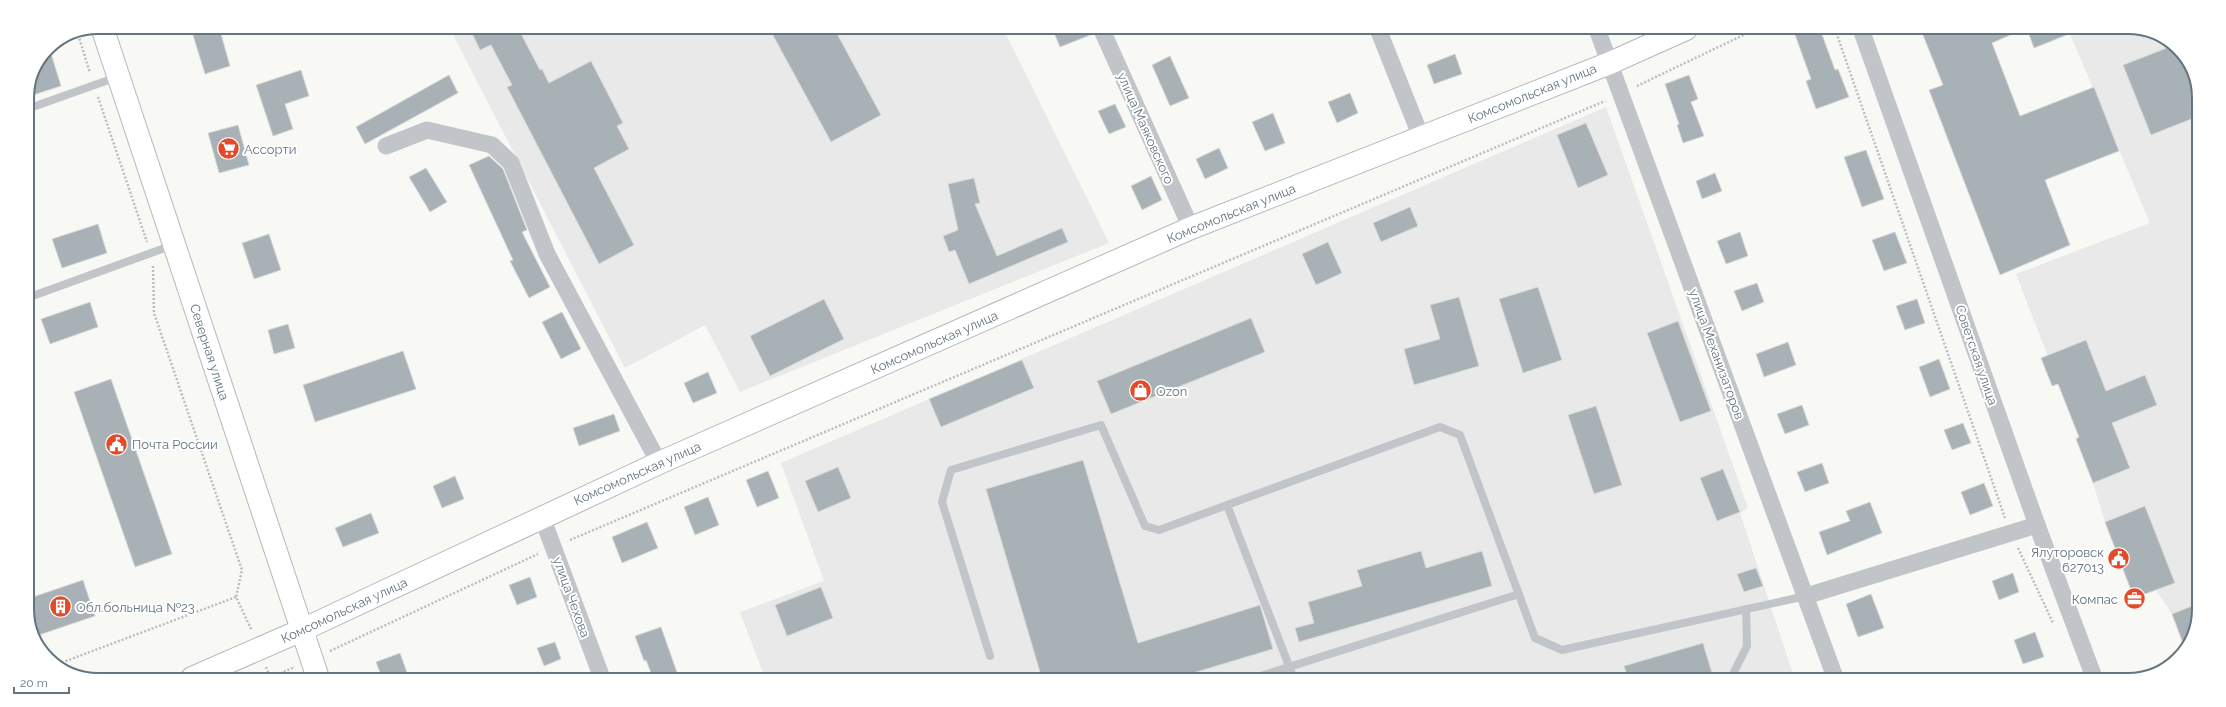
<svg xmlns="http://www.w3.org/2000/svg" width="2226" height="707" font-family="Raleway,sans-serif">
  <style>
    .built { fill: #e8e9e8 }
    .building { fill: #a7b1b6; stroke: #d9d9d7 }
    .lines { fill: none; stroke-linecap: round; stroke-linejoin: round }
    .secondary-casing { stroke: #b3b9bd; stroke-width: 24 }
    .path { stroke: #bbbec0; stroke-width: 2.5; stroke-dasharray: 2 2; stroke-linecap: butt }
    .lane { stroke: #c1c5c9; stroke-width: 8 }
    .street { stroke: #c1c5c9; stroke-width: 17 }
    .secondary { stroke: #fff; stroke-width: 22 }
    .labels { text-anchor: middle; stroke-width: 4; stroke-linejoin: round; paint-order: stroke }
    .street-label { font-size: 13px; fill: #637580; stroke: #fff }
    .poi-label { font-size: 13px; fill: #637580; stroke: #fff; text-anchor: start }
    .rim { fill: none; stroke: #637580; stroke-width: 2 }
  </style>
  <rect width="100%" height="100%" fill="#f8f8f5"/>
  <g class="built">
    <path d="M449,27L1003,28L1109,243L740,392L705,325L625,368Z"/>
    <path d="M2068,29H2147L2182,51L2199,93L2197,628L2184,646L2172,614L2156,590L2175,583L2145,506L2105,522L2093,483L2076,439L2079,436L2016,274L2150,223Z"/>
    <path d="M1606,107L1748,508L1740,513L1795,680L765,678L740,612L824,581L781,463Z"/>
  </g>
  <g class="building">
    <path d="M208,27H219L230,66L205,74L192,32Z"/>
    <path d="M469,27L518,28L540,70L542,69L549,83L591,61L623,123L617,126L629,149L594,168L634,245L599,264L507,87L512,85L491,45L480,50Z"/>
    <path d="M769,28H834L881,115L831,142Z"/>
    <path d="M1052,28H1091L1093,34L1060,47Z"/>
    <path d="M1793,29H1820L1835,70L1838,69L1849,97L1816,109L1806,81L1811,79Z"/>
    <path d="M1938,29H2024L1992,43L2020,116L2094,87L2119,151L2045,180L2070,245L2000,275L1929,90L1943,85L1923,35Z"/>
    <path d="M2027,29H2079V30L2034,48Z"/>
    <path d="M2172,46L2182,51L2199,93V116L2151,135L2123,65Z"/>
    <path d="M49,47L61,86L27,97L32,71Z"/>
    <path d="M1455,54L1462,74L1434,84L1427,65Z"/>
    <path d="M1170,56L1189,98L1170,106L1152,65Z"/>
    <path d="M301,70L309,96L285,104L293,129L273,136L256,85Z"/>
    <path d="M449,75L458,93L365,144L356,127Z"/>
    <path d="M1689,75L1698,99L1691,102L1704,136L1683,143L1677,125L1679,124L1665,84Z"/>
    <path d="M1350,93L1358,113L1337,123L1328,102Z"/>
    <path d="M1115,104L1126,127L1109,134L1098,111Z"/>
    <path d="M1273,113L1285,143L1265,151L1252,122Z"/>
    <path d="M1586,123L1608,175L1578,188L1557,135Z"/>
    <path d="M238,125L249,165L219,173L208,133Z"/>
    <path d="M1219,148L1228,168L1205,179L1196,159Z"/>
    <path d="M1866,150L1884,199L1862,207L1844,157Z"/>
    <path d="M489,156L503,169L527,230L522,232L550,287L529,298L510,261L513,260L469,165Z"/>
    <path d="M426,168L447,202L430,212L409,177Z"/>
    <path d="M1715,173L1722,191L1702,199L1696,181Z"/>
    <path d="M1151,176L1162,200L1142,210L1131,186Z"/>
    <path d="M974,178L980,203L975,204L997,256L1062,228L1068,242L969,284L955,250L949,252L943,236L958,230L948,184Z"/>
    <path d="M1410,207L1418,226L1381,242L1373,223Z"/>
    <path d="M98,224L107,253L62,268L52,239Z"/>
    <path d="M1740,232L1748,256L1726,264L1717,241Z"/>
    <path d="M1895,232L1907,263L1884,271L1872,240Z"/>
    <path d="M269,234L281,270L254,279L242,243Z"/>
    <path d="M1328,242L1342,273L1316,285L1302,254Z"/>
    <path d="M1757,283L1764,302L1742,311L1734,291Z"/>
    <path d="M1538,287L1562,360L1523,373L1499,299Z"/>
    <path d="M1459,297L1479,366L1414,385L1404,349L1440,339L1430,305Z"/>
    <path d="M824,299L844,339L770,376L750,336Z"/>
    <path d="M1917,299L1925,323L1905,330L1896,306Z"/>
    <path d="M90,302L98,327L50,344L41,319Z"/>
    <path d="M562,312L581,349L561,359L542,322Z"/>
    <path d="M1251,318L1265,352L1111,414L1097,381Z"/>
    <path d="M1678,321L1711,411L1680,422L1647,333Z"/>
    <path d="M288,324L295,348L274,354L268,330Z"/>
    <path d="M2086,340L2106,391L2145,375L2157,405L2112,423L2130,468L2093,483L2076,439L2079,437L2058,384L2052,386L2041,358Z"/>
    <path d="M1788,342L1796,365L1764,377L1756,354Z"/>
    <path d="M403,351L416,389L315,422L303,385Z"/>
    <path d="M1939,359L1950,389L1930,397L1919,367Z"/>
    <path d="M1022,360L1034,388L941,427L929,399Z"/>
    <path d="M708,372L717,393L693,403L684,383Z"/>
    <path d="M111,379L172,554L135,567L74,392Z"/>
    <path d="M1802,405L1809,425L1785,434L1777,414Z"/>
    <path d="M1596,406L1622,485L1594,494L1568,415Z"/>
    <path d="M614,414L620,431L579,446L573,428Z"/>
    <path d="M1963,423L1971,443L1952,450L1944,430Z"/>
    <path d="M1083,460L1138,643L1260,605L1273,649L1173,679H1042L986,489Z"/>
    <path d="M1822,463L1829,483L1805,492L1797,472Z"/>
    <path d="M838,467L851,498L818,512L805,481Z"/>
    <path d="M1723,469L1740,512L1717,521L1700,478Z"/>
    <path d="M768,471L779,498L757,507L746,480Z"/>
    <path d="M455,476L464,499L442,508L433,486Z"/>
    <path d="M1984,483L1993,506L1970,515L1961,492Z"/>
    <path d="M708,497L719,525L695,535L684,507Z"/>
    <path d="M1870,502L1882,533L1827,555L1819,532L1850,521L1846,511Z"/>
    <path d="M2145,506L2175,583L2134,598L2105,522Z"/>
    <path d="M371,513L379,533L343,547L335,528Z"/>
    <path d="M647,522L658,548L622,563L612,537Z"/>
    <path d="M1421,551L1426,568L1482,551L1492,586L1299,642L1295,628L1314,623L1308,602L1362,586L1357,570Z"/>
    <path d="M1756,568L1763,586L1744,592L1737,574Z"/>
    <path d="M2013,573L2019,592L1999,600L1992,581Z"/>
    <path d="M530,577L537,597L517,605L509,585Z"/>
    <path d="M83,580L95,616L36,636L27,614V599Z"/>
    <path d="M821,587L833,618L787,636L775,605Z"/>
    <path d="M1871,594L1884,628L1858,637L1846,604Z"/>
    <path d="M2197,604V628L2184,646L2172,614Z"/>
    <path d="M661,627L679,678H653L646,660L644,661L635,636Z"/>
    <path d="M2035,632L2044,657L2023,664L2014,640Z"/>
    <path d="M555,642L561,659L544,666L537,648Z"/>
    <path d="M1703,643L1714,680L1628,679L1624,666Z"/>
    <path d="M400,653L409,678H382L376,662Z"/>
  </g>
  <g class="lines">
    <defs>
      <g id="secondary">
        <path d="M102,27L318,678"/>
        <path d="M192,678L302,630L659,463L1191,228L1610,63L1686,29"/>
      </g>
    </defs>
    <use href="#secondary" class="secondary-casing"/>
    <g class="path">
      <path d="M1835,29L2005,518"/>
      <path d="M77,31L90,73"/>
      <path d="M1637,86L1756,29"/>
      <path d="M98,97L147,242"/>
      <path d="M153,266L154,313L242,570L236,597L252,631"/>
      <path d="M570,540L1605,101"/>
      <path d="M2018,548L2053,623"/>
      <path d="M330,651L538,554"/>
      <path d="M58,664L236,597"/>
      <path d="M266,667L270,678"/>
      <path d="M269,678L295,667"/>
    </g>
    <g class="lane">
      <path d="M27,109L117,77"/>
      <path d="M27,298L173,245"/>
      <path d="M1227,505L1294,679"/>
      <path d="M990,656L942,502L951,470L1101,425L1145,526L1159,530L1440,427L1460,435L1535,638L1562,650L1806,596"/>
      <path d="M1251,679L1519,594"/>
      <path d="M1730,680L1747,646L1746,609"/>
    </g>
    <g class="street">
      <path d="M1101,28L1191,228"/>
      <path d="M1378,29L1421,137"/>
      <path d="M1597,29L1836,680"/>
      <path d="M1861,29L2037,525L2095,680"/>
      <path d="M386,146L427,130L492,145L511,163L547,254L659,463"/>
      <path d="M542,517L602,678"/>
      <path d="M1806,596L2037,525"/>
    </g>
    <use href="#secondary" class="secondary"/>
  </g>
  <defs>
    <symbol id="supermarket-disc" viewBox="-11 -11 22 22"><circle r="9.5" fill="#e24a2a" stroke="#fff"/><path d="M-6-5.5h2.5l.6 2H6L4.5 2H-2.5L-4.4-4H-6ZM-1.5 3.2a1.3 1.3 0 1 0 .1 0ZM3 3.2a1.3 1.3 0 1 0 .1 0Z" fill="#fff"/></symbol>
    <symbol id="shop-disc" viewBox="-11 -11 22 22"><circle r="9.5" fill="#e24a2a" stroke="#fff"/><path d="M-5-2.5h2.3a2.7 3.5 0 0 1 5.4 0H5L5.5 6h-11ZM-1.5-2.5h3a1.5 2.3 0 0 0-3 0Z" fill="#fff"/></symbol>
    <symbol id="civic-disc" viewBox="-11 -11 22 22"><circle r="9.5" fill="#e24a2a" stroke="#fff"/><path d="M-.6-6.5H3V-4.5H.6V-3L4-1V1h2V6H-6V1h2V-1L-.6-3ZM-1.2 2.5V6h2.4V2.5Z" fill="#fff"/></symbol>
    <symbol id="office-disc" viewBox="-11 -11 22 22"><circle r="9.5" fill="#e24a2a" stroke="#fff"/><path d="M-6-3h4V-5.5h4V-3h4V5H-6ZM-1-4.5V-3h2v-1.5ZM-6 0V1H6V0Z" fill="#fff"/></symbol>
    <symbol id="building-disc" viewBox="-11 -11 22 22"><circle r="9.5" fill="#e24a2a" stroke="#fff"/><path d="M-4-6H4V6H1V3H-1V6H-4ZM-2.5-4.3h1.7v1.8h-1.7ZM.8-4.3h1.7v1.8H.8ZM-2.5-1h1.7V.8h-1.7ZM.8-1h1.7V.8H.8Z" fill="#fff"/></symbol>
  </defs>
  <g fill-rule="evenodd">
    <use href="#supermarket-disc" x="216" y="136" width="25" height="25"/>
    <use href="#shop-disc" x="1128" y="378" width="25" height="25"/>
    <use href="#civic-disc" x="104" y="432" width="25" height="25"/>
    <use href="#civic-disc" x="2106" y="546" width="25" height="25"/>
    <use href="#office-disc" x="2122" y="586" width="25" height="25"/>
    <use href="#building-disc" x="48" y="594" width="25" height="25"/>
  </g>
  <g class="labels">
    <g class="street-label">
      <text transform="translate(1532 93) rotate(-22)" y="5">Комсомольская улица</text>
      <text transform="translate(1146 128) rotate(66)" y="5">улица Маяковского</text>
      <text transform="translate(1231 213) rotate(-22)" y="5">Комсомольская улица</text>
      <text transform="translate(934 342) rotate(-24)" y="5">Комсомольская улица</text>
      <text transform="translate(210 352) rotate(72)" y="5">Северная улица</text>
      <text transform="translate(1717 354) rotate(70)" y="5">улица Механизаторов</text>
      <text transform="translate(1977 355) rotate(71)" y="5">Советская улица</text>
      <text transform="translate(637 473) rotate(-24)" y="5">Комсомольская улица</text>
      <text transform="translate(572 597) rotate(70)" y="5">улица Чехова</text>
      <text transform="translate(344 610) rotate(-25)" y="5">Комсомольская улица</text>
    </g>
    <g class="poi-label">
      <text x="244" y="154">Ассорти</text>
      <text x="1156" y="396">Ozon</text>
      <text x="132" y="449">Почта России</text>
      <text x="2104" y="557" text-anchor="end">Ялуторовск<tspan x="2104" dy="15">627013</tspan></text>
      <text x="2118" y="604" text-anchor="end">Компас</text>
      <text x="76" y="612">Обл.больница №23</text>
    </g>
  </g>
  <path d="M0 0H2226V707H0ZM98 34H2128A64 64 0 0 1 2192 98V609A64 64 0 0 1 2128 673H98A64 64 0 0 1 34 609V98A64 64 0 0 1 98 34Z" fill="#fff" fill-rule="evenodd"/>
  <path class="rim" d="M98 34H2128A64 64 0 0 1 2192 98V609A64 64 0 0 1 2128 673H98A64 64 0 0 1 34 609V98A64 64 0 0 1 98 34Z"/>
  <path d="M14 687v6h55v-6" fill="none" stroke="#637580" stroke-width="2"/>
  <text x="20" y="687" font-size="12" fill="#637580" stroke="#ffffff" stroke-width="3" paint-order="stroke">20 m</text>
</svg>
